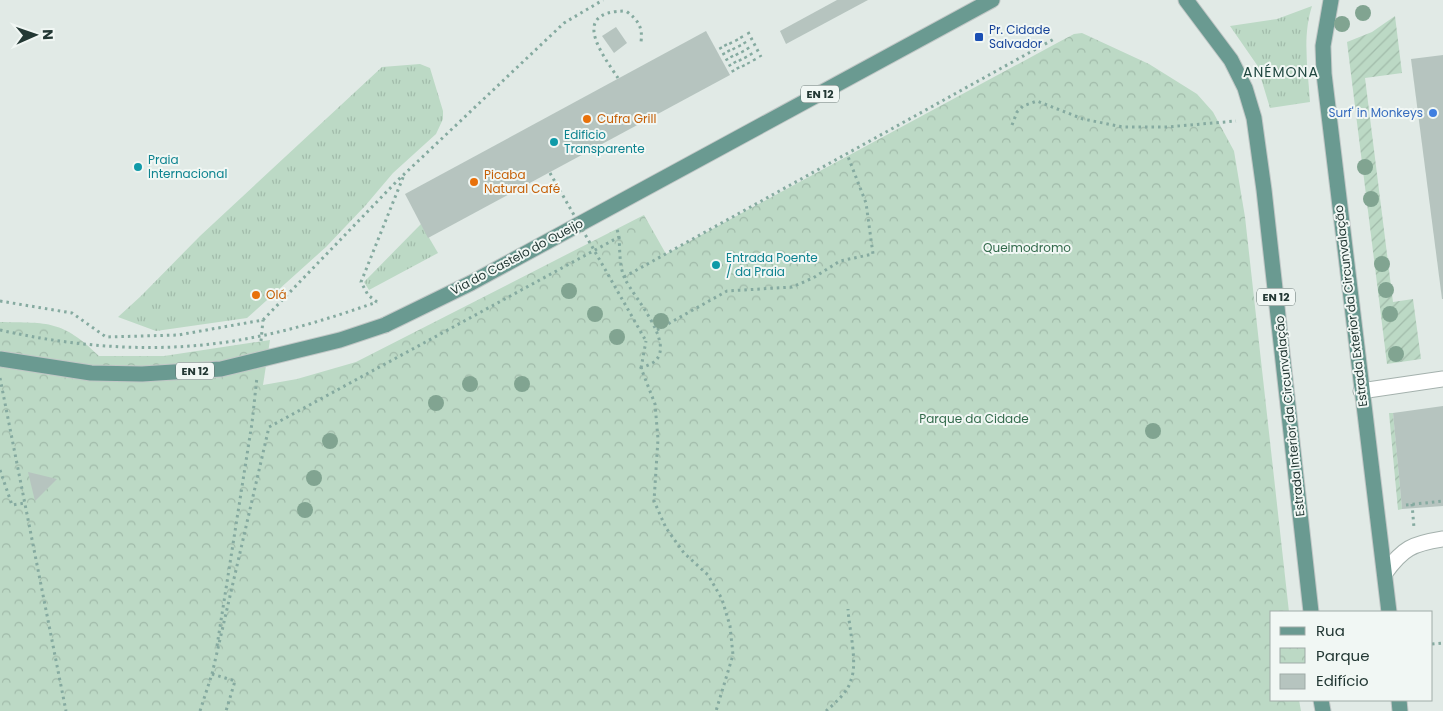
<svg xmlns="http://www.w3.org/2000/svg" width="1443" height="711" font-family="Poppins,sans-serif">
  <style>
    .grass { fill: url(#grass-tufts) }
    .park { fill: url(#park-crowns) }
    .garden { fill: url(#garden-furrows) }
    .building { fill: #b6c4bf }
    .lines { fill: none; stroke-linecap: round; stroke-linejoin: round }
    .minor-casing { stroke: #a4b1ad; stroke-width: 17 }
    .major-casing { stroke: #c1c7c6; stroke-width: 17 }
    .path { stroke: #85aaa0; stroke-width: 3; stroke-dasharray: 2.5 4; stroke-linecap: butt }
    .minor { stroke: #fff; stroke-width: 15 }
    .major { stroke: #6a9a91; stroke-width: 15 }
    .major-bridge-casing { stroke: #c1c7c6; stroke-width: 17; stroke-linecap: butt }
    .path-bridge { stroke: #85aaa0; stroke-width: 3; stroke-dasharray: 2.5 4; stroke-linecap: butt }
    .major-bridge { stroke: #6a9a91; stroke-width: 15 }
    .tree { fill: #81a491 }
    .transit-dot { fill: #1a4fb4; stroke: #f1f7f4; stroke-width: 2 }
    .shop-dot { fill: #3f7fe0; stroke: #f1f7f4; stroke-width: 2 }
    .food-dot { fill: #e8710a; stroke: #f1f7f4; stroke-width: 2 }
    .culture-dot { fill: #0f9aa8; stroke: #f1f7f4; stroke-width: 2 }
    .labels { text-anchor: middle; stroke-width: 4; stroke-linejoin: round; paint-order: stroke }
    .shield { fill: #f1f7f4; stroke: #61716e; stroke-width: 1 }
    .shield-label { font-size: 11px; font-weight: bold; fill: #233834 }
    .transit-label { font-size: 12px; fill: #164399; stroke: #f1f7f4; text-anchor: start }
    .shop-label { font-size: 12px; fill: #366cbe; stroke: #f1f7f4; text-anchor: end }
    .food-label { font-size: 12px; fill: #c56008; stroke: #f1f7f4; text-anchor: start }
    .culture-label { font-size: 12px; fill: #0d838f; stroke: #f1f7f4; text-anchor: start }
    .park-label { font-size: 12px; fill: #326a4b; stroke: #f1f7f4 }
    .street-label { font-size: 12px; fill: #233834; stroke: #f1f7f4 }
    .neighbourhood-label { font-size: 14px; letter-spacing: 1px; fill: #214841; stroke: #f1f7f4 }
  </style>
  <defs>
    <pattern id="grass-tufts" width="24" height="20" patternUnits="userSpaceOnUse" patternTransform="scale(1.25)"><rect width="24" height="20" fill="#bcd9c5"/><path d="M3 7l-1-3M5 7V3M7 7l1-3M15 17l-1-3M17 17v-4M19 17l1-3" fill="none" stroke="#a1bbaa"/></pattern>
    <pattern id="park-crowns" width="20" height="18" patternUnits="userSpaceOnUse" patternTransform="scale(1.25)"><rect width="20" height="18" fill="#bcd9c5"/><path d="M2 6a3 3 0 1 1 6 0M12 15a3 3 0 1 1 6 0" fill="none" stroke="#a1bbaa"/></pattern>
    <pattern id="garden-furrows" width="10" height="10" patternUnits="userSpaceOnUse" patternTransform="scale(1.25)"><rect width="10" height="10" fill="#bcd9c5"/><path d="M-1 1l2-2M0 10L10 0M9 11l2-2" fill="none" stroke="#a1bbaa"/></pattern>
  </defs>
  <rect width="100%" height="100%" fill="#e1eae6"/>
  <g class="grass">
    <path d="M1312,6C1302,37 1308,69 1310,102L1270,108L1257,65L1230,26L1277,19Z"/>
    <path d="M420,64L430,68L443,111V119L436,134L393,173L365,206L326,247L247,318L156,331L118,317L141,296L200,236L382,67Z"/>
    <path d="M421,224L438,253L369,290L364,282Z"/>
  </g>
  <path class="park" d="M1082,33L1149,64L1197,94L1213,112L1234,151L1245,217L1289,612H1272V700H1299L1301,711H0V322C49,323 62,320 99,356H164L270,340L263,385L297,379L356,362L644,215L666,254L1057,43L1074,34Z"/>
  <g class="garden">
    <path d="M1395,16L1402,73L1365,78L1393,302L1413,299L1421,359L1387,364L1347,42L1372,32Z"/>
    <path d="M1389,413H1393L1402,509L1398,510Z"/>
  </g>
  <g class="building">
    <path d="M837,0H868L786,44L780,31Z"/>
    <path d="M616,27L627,43L614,53L602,36Z"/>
    <path d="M706,31L730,75L428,238L405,194Z"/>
    <path d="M1443,55V299H1442L1411,59Z"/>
    <path d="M1443,406V506L1402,509L1393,413Z"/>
    <path d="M28,472L57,479L35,501Z"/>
  </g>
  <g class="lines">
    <defs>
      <g id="minor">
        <path d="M1361,391L1443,379"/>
        <path d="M1385,573C1403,548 1412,544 1443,539"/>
      </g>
      <g id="major">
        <path d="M1186,0L1231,60L1245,88L1254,118L1264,190L1311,612"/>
        <path d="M1331,0L1323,46L1324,74L1389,612"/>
        <path d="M385,325L471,283L992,0"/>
        <path d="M1321,700L1323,711"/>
        <path d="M1399,700L1400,711"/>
      </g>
    </defs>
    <use href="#minor" class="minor-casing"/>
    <use href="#major" class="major-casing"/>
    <g class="path">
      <path d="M748,32L761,57"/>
      <path d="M741,36L755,61"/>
      <path d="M736,39L749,64"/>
      <path d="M730,42L744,67"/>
      <path d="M725,44L739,70"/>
      <path d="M720,47L734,73"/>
      <path d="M618,78C602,54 569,11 626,11C638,20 643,27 641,42"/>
      <path d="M1012,125L1017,112L1023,106L1037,101L1083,119L1123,127H1167L1236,121"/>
      <path d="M619,237C620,249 619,267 625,279C634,297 675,343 655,361C652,364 646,366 641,368L655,404L658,439L654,501L666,528L684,553L708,575L722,599L730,626L733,655L716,711"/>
      <path d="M624,277L1054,39"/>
      <path d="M0,301L72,313L106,337L178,335L263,320L397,181L564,23L603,0"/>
      <path d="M377,302L368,295L361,282L404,175"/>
      <path d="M657,330L727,291L792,287L813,278L840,261L873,254L866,203L847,154"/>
      <path d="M261,341L263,320"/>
      <path d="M641,368L646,341"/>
      <path d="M0,378L66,711"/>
      <path d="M0,470L12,505L25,503"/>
      <path d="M1412,504L1414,528"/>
      <path d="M1406,505L1443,501"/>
      <path d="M1432,644L1443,643"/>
      <path d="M217,646L252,423L257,377"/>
      <path d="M212,674L235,681L226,711"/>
      <path d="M200,711L212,674L269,427L619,237L617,229"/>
      <path d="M826,711C835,703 848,692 851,680C858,662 849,629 848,609"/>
    </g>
    <use href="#minor" class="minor"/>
    <use href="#major" class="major"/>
    <defs>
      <path id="major-bridge" d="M0,359L91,373L142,374L221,369L340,340L385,325"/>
    </defs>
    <use href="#major-bridge" class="major-bridge-casing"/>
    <g class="path-bridge">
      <path d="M550,173L646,341"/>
      <path d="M0,330C79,348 165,354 245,339C290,331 334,317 377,302"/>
    </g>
    <use href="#major-bridge" class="major-bridge"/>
  </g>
  <g class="tree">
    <circle cx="1363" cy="13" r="8"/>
    <circle cx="1342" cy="24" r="8"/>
    <circle cx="1365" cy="167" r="8"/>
    <circle cx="1371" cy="199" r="8"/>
    <circle cx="1382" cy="264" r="8"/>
    <circle cx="1386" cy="290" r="8"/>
    <circle cx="569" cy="291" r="8"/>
    <circle cx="595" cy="314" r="8"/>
    <circle cx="1390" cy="314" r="8"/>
    <circle cx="661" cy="321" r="8"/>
    <circle cx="617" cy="337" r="8"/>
    <circle cx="1396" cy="354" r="8"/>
    <circle cx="470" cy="384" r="8"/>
    <circle cx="522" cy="384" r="8"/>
    <circle cx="436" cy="403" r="8"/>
    <circle cx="1153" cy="431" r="8"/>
    <circle cx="330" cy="441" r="8"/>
    <circle cx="314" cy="478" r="8"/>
    <circle cx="305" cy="510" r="8"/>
  </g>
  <rect class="transit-dot" x="974" y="32" width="10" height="10" rx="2.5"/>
  <circle class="shop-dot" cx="1433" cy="113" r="5"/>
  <g class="food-dot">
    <circle cx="587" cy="119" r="5"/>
    <circle cx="474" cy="182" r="5"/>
    <circle cx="256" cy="295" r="5"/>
  </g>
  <g class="culture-dot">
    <circle cx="554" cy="142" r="5"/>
    <circle cx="138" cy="167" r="5"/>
    <circle cx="716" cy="265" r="5"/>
  </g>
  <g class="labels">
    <g class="shield">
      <rect x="801" y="85.5" width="38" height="17" rx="4"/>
      <rect x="1257" y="288.5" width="38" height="17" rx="4"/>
      <rect x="176" y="362.5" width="38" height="17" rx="4"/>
    </g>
    <g class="shield-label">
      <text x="820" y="98">EN 12</text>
      <text x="1276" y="301">EN 12</text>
      <text x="195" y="375">EN 12</text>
    </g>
    <g class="transit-label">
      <text x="989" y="34">Pr. Cidade<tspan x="989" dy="14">Salvador</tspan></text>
    </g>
    <g class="shop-label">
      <text x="1423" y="117">Surf' in Monkeys</text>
    </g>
    <g class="food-label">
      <text x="597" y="123">Cufra Grill</text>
      <text x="484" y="179">Picaba<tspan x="484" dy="14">Natural Café</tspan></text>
      <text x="266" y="299">Olá</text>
    </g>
    <g class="culture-label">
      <text x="564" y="139">Edificio<tspan x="564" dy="14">Transparente</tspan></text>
      <text x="148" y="164">Praia<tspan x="148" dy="14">Internacional</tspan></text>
      <text x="726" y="262">Entrada Poente<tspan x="726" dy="14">/ da Praia</tspan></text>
    </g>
    <g class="park-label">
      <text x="1027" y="252">Queimodromo</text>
      <text x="974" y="423">Parque da Cidade</text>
    </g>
    <g class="street-label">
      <text transform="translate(517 257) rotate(-28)" y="4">Via do Castelo do Queijo</text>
      <text transform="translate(1351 306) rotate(-97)" y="4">Estrada Exterior da Circunvalação</text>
      <text transform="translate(1290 416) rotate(-96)" y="4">Estrada Interior da Circunvalação</text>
    </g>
    <g class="neighbourhood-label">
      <text x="1281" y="77">ANÉMONA</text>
    </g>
  </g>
  <rect x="1270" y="611" width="162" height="90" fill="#f1f7f4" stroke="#9faba7"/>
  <rect x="1280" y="627" width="25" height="8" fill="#6a9a91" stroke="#9faba7"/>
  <text x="1316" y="636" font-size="15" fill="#233834">Rua</text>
  <rect x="1280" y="648" width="25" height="15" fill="url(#park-crowns)" stroke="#9faba7"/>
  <text x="1316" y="661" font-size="15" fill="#233834">Parque</text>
  <rect x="1280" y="674" width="25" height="15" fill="#b6c4bf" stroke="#9faba7"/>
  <text x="1316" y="686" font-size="15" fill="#233834">Edifício</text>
  <g transform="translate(35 35) rotate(88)" stroke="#f1f7f4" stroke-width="4" paint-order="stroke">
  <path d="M0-4L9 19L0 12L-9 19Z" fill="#233834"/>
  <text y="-8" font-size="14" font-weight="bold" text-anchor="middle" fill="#233834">N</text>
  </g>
</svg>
